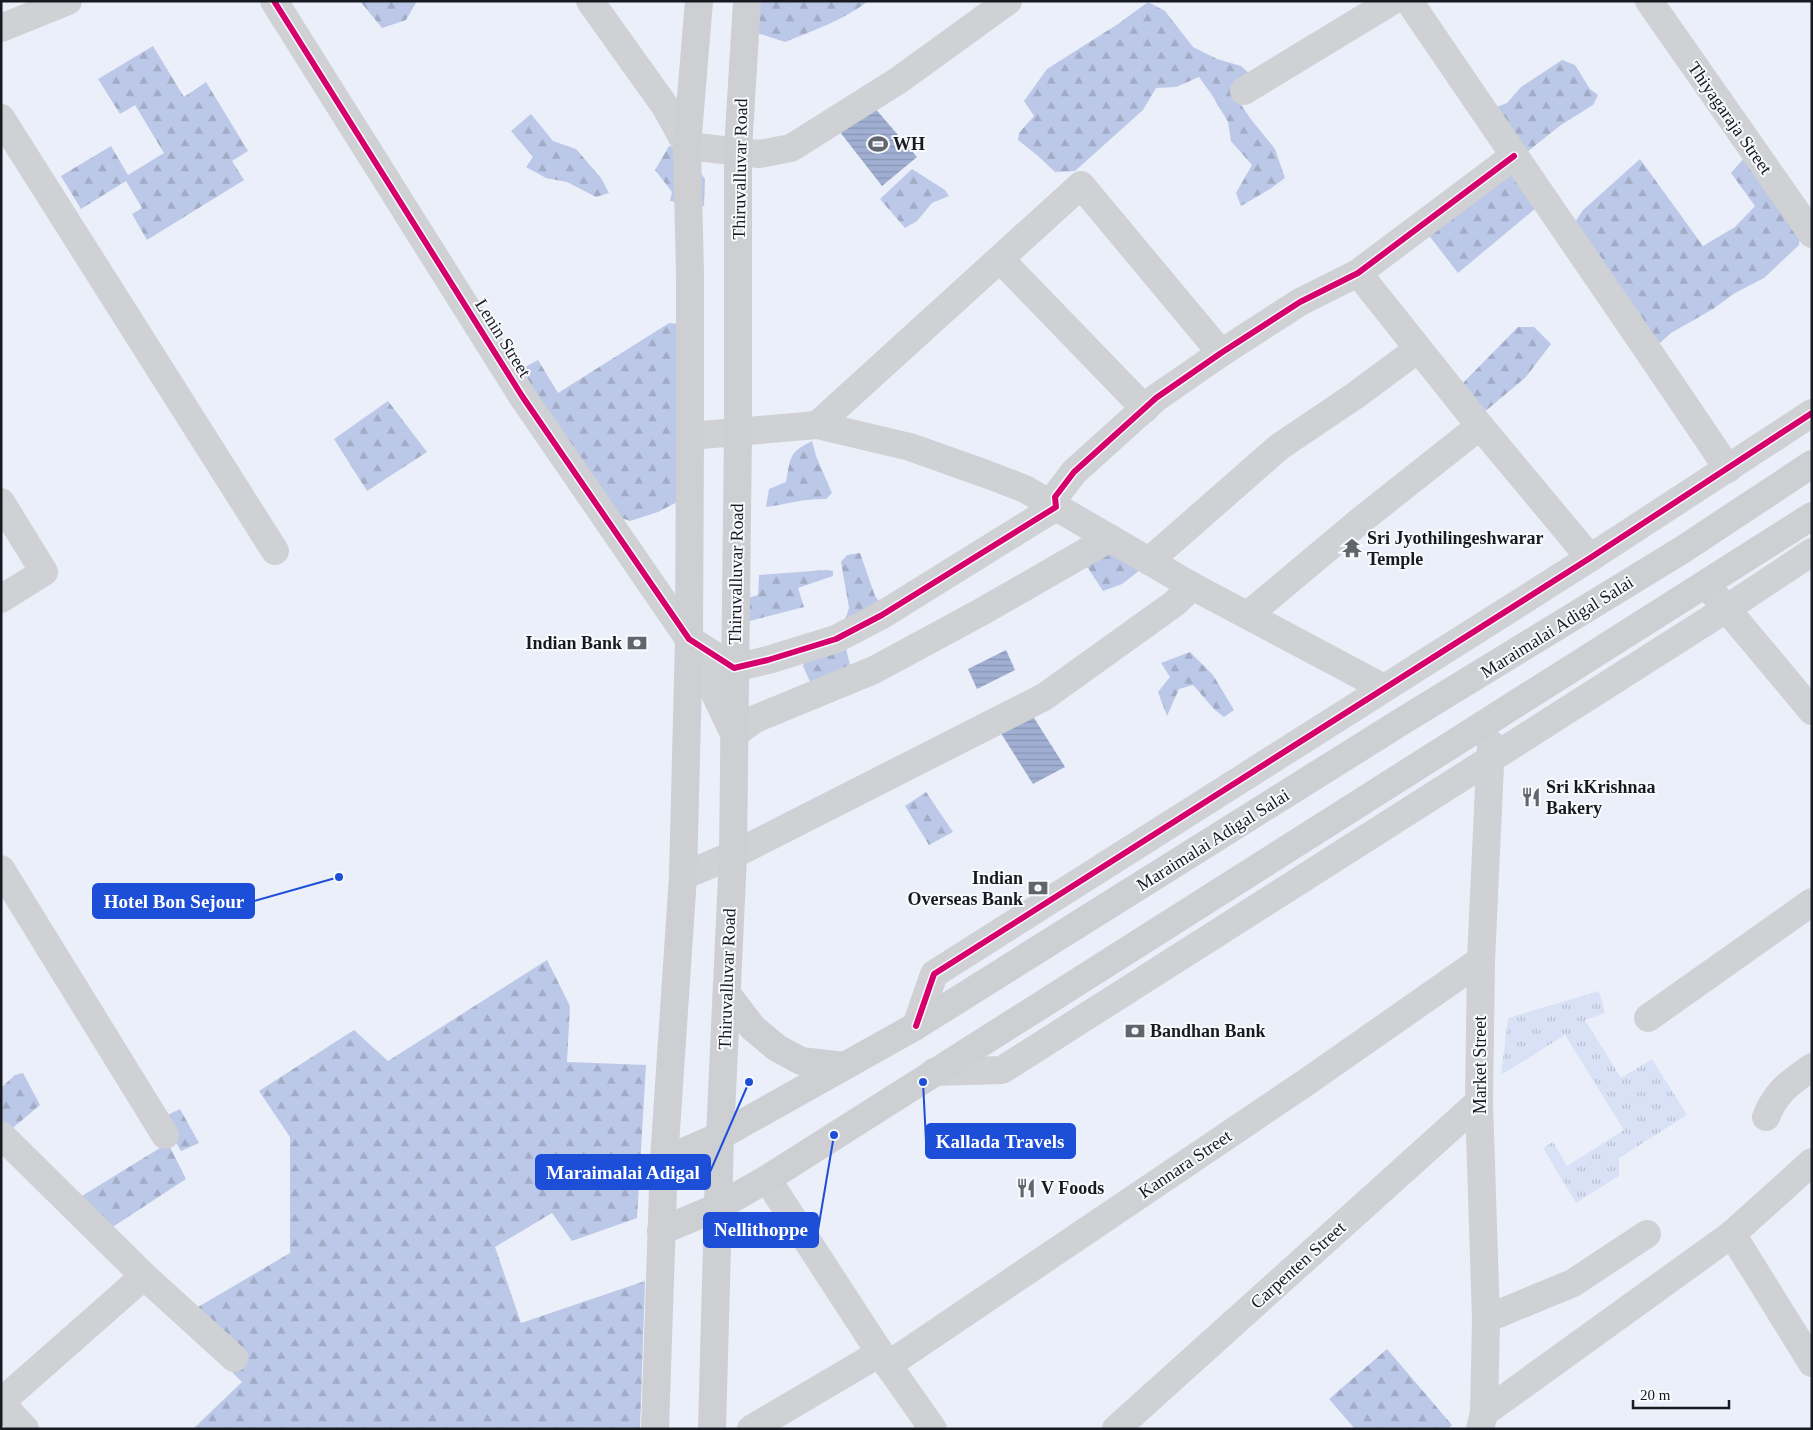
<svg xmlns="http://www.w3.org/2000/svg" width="1813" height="1430" font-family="'Times New Roman',serif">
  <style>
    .grass { fill: url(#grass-tufts) }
    .forest { fill: url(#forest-firs) }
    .water { fill: url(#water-rules) }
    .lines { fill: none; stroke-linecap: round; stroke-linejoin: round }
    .minor { stroke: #d0d1d4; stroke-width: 28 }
    .major { stroke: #cdcfd3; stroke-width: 28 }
    .cycleway-casing { stroke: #f8fafe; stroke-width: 9 }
    .cycleway { stroke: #d6006c; stroke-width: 6 }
    .labels { text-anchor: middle; stroke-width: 4; stroke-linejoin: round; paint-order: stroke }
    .street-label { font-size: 18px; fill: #171a20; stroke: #f8fafe }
    .poi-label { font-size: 18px; font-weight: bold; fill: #171a20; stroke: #f8fafe; text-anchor: start }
    .leader { fill: none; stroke: #1d4ed8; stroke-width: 2 }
    .callout-dot { fill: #1d4ed8; stroke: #f8fafe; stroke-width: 2 }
    .callout { fill: #1d4ed8; stroke: #1d4ed8; stroke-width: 2 }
    .callout-label { font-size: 19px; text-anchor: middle; font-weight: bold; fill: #fff }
  </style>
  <defs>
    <pattern id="grass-tufts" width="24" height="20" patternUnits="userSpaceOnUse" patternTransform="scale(1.25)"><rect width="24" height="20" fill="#d9e1f7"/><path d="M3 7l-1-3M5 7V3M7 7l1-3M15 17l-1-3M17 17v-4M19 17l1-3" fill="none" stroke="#bac0d3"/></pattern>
    <pattern id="forest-firs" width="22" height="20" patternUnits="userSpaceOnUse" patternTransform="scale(1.25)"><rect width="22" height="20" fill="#bcc8e7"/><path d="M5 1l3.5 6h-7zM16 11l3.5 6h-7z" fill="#a1abc6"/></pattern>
    <pattern id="water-rules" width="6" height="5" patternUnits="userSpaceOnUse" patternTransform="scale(1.25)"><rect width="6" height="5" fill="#a0aed2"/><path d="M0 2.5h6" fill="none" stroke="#8995b4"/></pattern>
  </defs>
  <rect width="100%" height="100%" fill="#ebeff9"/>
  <path class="grass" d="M1599,991L1605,1013L1585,1020L1621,1078L1652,1059L1687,1115L1619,1158V1176L1576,1203L1543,1148L1553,1142L1567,1166L1624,1130L1565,1035L1501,1075L1508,1018Z"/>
  <g class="forest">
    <path d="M360,1H417L406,20L382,28Z"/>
    <path d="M754,1H868C846,19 812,31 785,42L757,33Z"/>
    <path d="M1148,2L1165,11L1193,47L1217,59L1241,66L1251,75L1232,91L1250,118L1275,149L1285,178L1270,189L1241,206L1236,193L1252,165L1231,141L1228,122L1212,95L1199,77L1176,87L1156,88L1143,110L1075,171L1055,172L1038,156L1018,140L1019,133L1034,116L1024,101L1047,69L1118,24Z"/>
    <path d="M153,46L184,97L206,82L248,151L232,161L244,180L147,240L132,214L142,208L126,181L81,209L61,176L111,146L128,175L164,153L135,105L120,114L98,79Z"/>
    <path d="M1562,60L1575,65L1590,89L1598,95L1593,105L1561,125L1527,152L1494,108L1507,103L1521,87Z"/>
    <path d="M531,114L553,141L576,149L601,178L609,193L596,197L567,182L546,178L526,167L533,157L511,131Z"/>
    <path d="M669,146L684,150L705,179L704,206L670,201L672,192L655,170Z"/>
    <path d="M1745,157L1801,231L1799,245L1764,278L1735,293L1713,309L1671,333L1660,343L1634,315L1571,228L1583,210L1640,159L1703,246L1735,227L1755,206L1731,173Z"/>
    <path d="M1514,166L1536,208L1458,273L1424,229Z"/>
    <path d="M912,169L945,190L949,196L932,203L917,221L905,228L880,199Z"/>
    <path d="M669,323L679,324L685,498L658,512L630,521L601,511L509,376L538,360L558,393Z"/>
    <path d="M1518,327H1534L1551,344L1526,377L1482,414L1460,386Z"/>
    <path d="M388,401L427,452L367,491L334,439Z"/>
    <path d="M812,441L816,456L832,493L826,499C806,498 787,504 766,507L769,489L786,482C791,457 788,453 812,441Z"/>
    <path d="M1113,546L1140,570L1122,584L1103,591L1084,562Z"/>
    <path d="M860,553L875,596L882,605L845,620L849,608L841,562L847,555Z"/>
    <path d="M827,570L833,571V576L798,588L804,607L738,624L741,600L758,595L759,575Z"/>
    <path d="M846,648L851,670L811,684L803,666L806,659Z"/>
    <path d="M1190,652L1213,675L1234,710L1224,717L1215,710L1193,685L1179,689L1167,716L1158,692L1170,677L1161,663Z"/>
    <path d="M926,792L953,832L929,845L905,806Z"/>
    <path d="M547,960L570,1006L567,1062L646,1065L637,1218L572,1241L552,1213L495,1247L521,1323L645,1281L640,1429H193L242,1382L230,1370L248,1354L198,1307L290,1253V1137L259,1091L354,1030L388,1061Z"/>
    <path d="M23,1073L40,1105L8,1132L1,1125V1088L15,1075Z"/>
    <path d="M180,1109L199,1143L181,1151L161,1118Z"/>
    <path d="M168,1143L186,1179L108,1230L77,1199Z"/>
    <path d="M1387,1349L1452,1425L1448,1429H1355L1329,1399Z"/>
  </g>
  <g class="water">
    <path d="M873,106L917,157L882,186L840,132Z"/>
    <path d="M1006,650L1015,670L977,689L968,669Z"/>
    <path d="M1029,710L1065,767L1033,784L997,727Z"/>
  </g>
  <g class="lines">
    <g class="minor">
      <path d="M274,1L522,396L689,639L734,668L768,660L836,639L882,615L1056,507L1055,497L1074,472L1156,398L1221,353L1300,302L1358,273L1514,156"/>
      <path d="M590,1L665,106L687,146L759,154L791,148L899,80L1008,1"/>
      <path d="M1409,1C1515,158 1623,312 1728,469"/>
      <path d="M1649,1L1812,234"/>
      <path d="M1,28L68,1"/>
      <path d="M1244,91L1392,1"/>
      <path d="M1,118L275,551"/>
      <path d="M1000,259L1145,409"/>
      <path d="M1358,273L1480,426L1590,558"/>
      <path d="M817,425L1081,185L1221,353"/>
      <path d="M690,436L817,425L910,447L986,474L1025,489L1192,586L1384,688"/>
      <path d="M1,502L44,572L1,599"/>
      <path d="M1149,561L1279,447L1356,395L1418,349"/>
      <path d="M1714,594L1812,711"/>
      <path d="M1248,615L1360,521L1480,426"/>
      <path d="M689,639L734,734L755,719L874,670L983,611L1110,538"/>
      <path d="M1,869L165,1135"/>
      <path d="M683,876L733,855L1044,697L1175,603L1192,586"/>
      <path d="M1648,1018L1812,902"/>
      <path d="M916,1026L934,974L1590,558L1812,413"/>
      <path d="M934,1072L1002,1070L1726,609L1812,552"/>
      <path d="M1766,1117C1777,1090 1790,1083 1812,1067"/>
      <path d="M1,1135L144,1276L234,1358"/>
      <path d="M767,1179L888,1365L933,1429"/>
      <path d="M1732,1234L1812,1363"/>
      <path d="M1486,1319L1573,1283L1647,1234"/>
      <path d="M888,1365L1308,1081L1481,960"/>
      <path d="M1,1402L144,1276"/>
      <path d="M1,1403L25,1429"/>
      <path d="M1484,1413L1732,1234L1812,1162"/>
      <path d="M751,1429L880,1353"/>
      <path d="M1116,1429L1479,1102"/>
      <path d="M1480,1429L1484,1413L1486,1319L1479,1102L1481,960L1491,744"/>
    </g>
    <g class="major">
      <path d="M727,994L753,1028L777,1048L801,1061L845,1066"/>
      <path d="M664,1160L683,876L689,639L690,436V275L687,146L699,1"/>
      <path d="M661,1231L718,1207L767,1179L1812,516"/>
      <path d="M655,1429L664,1160L720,1136L916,1026L1404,720L1682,550L1812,464"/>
      <path d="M712,1429L720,1136L733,855L738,431V150L747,1"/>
    </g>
    <defs>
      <g id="cycleway">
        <path d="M274,1L522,396L689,639L734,668L768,660L836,639L882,615L1056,507L1055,497L1074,472L1156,398L1221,353L1300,302L1358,273L1514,156"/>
        <path d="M916,1026L934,974L1590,558L1812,413"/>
      </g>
    </defs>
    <use href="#cycleway" class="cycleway-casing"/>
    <use href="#cycleway" class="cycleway"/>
  </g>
  <defs>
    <symbol id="stadium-bare" viewBox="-9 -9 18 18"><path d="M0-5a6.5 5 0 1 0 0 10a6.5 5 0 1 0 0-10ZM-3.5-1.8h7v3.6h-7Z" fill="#61656c" stroke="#f8fafe" stroke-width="2.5" paint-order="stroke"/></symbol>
    <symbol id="temple-bare" viewBox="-9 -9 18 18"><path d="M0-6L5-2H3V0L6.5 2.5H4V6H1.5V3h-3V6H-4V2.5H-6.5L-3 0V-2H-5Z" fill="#61656c" stroke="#f8fafe" stroke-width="2.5" paint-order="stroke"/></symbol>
    <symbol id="bank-bare" viewBox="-9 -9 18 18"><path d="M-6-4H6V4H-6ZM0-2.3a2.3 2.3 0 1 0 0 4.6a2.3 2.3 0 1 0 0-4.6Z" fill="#61656c" stroke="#f8fafe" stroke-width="2.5" paint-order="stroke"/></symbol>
    <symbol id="restaurant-bare" viewBox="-9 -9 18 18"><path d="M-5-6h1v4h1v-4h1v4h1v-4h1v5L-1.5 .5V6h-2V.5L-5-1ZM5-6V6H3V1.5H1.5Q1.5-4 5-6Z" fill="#61656c" stroke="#f8fafe" stroke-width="2.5" paint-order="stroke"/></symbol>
  </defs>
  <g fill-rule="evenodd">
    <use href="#stadium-bare" x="864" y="130" width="28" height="28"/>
    <use href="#temple-bare" x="1338" y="534" width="28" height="28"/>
    <use href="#bank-bare" x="623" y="629" width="28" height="28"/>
    <use href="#restaurant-bare" x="1517" y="783" width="28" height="28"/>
    <use href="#bank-bare" x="1024" y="874" width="28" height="28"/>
    <use href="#bank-bare" x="1121" y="1017" width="28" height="28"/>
    <use href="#restaurant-bare" x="1012" y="1174" width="28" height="28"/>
  </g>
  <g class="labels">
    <g class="street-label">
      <text transform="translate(1730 118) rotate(55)" y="6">Thiyagaraja Street</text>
      <text transform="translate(740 169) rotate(-89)" y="6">Thiruvalluvar Road</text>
      <text transform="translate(503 338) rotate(58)" y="6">Lenin Street</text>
      <text transform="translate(736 574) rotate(-89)" y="6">Thiruvalluvar Road</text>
      <text transform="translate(1557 627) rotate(-32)" y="6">Maraimalai Adigal Salai</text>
      <text transform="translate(1213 840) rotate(-32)" y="6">Maraimalai Adigal Salai</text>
      <text transform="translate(727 979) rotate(-88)" y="6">Thiruvalluvar Road</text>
      <text transform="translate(1480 1065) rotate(-90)" y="6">Market Street</text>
      <text transform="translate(1185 1164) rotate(-34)" y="6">Kannara Street</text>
      <text transform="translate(1298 1265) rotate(-42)" y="6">Carpenten Street</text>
    </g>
    <g class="poi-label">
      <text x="893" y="150">WH</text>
      <text x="1367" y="544">Sri Jyothilingeshwarar<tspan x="1367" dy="21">Temple</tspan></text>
      <text x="622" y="649" text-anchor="end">Indian Bank</text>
      <text x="1546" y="793">Sri kKrishnaa<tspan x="1546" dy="21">Bakery</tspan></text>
      <text x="1023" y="884" text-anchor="end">Indian<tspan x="1023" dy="21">Overseas Bank</tspan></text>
      <text x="1150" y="1037">Bandhan Bank</text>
      <text x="1041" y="1194">V Foods</text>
    </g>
  </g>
  <path class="leader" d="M339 877L254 901M923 1082L926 1141M749 1082L710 1172M834 1135L818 1230"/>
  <g class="callout-dot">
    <circle cx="339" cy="877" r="5"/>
    <circle cx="923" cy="1082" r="5"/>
    <circle cx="749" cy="1082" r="5"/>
    <circle cx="834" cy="1135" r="5"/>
  </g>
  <g class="callout">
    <rect x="93" y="884" width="161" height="34" rx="5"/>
    <rect x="926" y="1124" width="149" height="34" rx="5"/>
    <rect x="536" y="1155" width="174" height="34" rx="5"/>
    <rect x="704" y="1213" width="114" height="34" rx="5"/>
  </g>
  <g class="callout-label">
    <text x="174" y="908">Hotel Bon Sejour</text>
    <text x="1000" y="1148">Kallada Travels</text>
    <text x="623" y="1179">Maraimalai Adigal</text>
    <text x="761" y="1236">Nellithoppe</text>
  </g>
  <rect width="1813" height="1430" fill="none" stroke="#171a20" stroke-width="5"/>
  <path d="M1633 1400v8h96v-8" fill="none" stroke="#171a20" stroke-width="2.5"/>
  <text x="1640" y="1400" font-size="15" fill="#171a20" stroke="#f8fafe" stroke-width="4" paint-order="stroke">20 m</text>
</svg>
